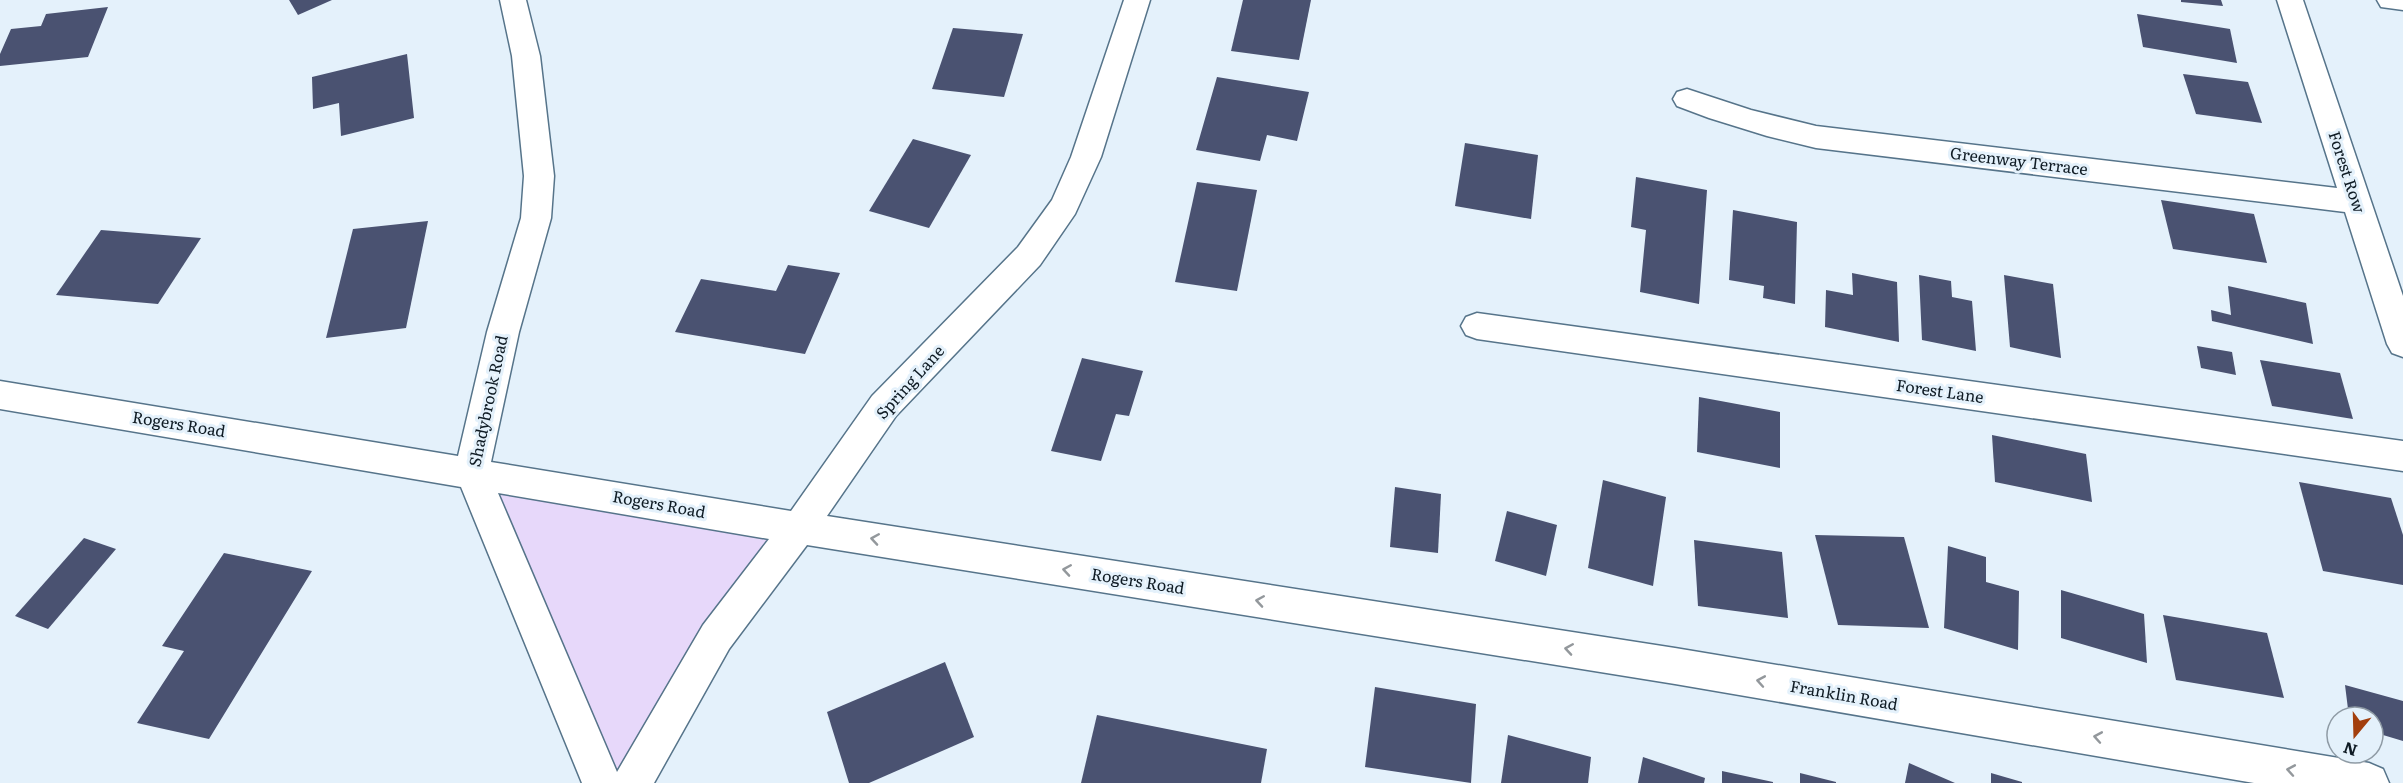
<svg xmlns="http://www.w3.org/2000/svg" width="2403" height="783" font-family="Literata,serif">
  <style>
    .green { fill: #e7d8fa }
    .building { fill: #4a5271 }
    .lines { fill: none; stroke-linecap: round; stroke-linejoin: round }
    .minor-casing { stroke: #56748a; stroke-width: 3 }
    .minor { fill: #fff; fill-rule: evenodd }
    .oneway { stroke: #93989c }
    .labels { text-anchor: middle; stroke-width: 6; stroke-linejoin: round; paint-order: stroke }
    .street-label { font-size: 16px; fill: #0f1b24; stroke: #e4f1fb }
  </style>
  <rect width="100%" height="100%" fill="#e4f1fb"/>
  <path class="green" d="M487,484L781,533L621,782Z"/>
  <g class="building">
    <path d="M289,0H332L298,15Z"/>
    <path d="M1243,0H1311L1299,60L1231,51Z"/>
    <path d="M2181,0H2221L2223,6L2181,2Z"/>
    <path d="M108,7L88,57L0,66V54L11,29L41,26L46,14Z"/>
    <path d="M2137,14L2230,29L2237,63L2143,47Z"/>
    <path d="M953,28L1023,34L1004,97L932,89Z"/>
    <path d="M407,54L414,118L341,136L339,103L313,109L312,77Z"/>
    <path d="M2183,74L2248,82L2262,123L2196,114Z"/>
    <path d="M1217,77L1309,92L1297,141L1267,135L1260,161L1196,150Z"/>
    <path d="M913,139L971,155L929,228L869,211Z"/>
    <path d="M1465,143L1538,155L1531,219L1455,206Z"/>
    <path d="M1636,177L1707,190L1699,304L1640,292L1646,230L1631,227Z"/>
    <path d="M1197,182L1257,190L1237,291L1175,282Z"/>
    <path d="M2161,200L2254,214L2267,263L2173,249Z"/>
    <path d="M1733,210L1797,222L1795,304L1763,298L1764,286L1729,280Z"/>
    <path d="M428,221L406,328L326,338L353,229Z"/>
    <path d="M101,230L201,238L158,304L56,295Z"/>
    <path d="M788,265L840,273L805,354L675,332L701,279L776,291Z"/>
    <path d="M1852,273L1897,282L1899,342L1825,327L1826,290L1853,295Z"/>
    <path d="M1919,275L1951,281L1952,297L1972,301L1976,351L1922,340Z"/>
    <path d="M2004,275L2053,284L2061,358L2010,347Z"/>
    <path d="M2228,286L2306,303L2313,344L2212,321L2211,310L2231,315Z"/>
    <path d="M2197,346L2232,352L2236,375L2201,368Z"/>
    <path d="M1082,358L1143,371L1129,416L1116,414L1101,461L1051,451Z"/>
    <path d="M2260,360L2340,373L2353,419L2272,406Z"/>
    <path d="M1699,397L1780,412V468L1697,452Z"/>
    <path d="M1992,435L2086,454L2092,502L1995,482Z"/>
    <path d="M1603,480L1666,497L1653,586L1588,568Z"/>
    <path d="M2299,482L2391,498L2403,535V585L2323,571Z"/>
    <path d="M1395,487L1441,494L1438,553L1390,547Z"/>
    <path d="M1507,511L1557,525L1546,576L1495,561Z"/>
    <path d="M1815,535L1904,537L1929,628L1838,625Z"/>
    <path d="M84,538L116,549L48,629L15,616Z"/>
    <path d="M1694,540L1782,552L1788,618L1698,606Z"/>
    <path d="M1948,546L1986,557V582L2019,591L2018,650L1944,628Z"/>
    <path d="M224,553L312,571L209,739L137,723L184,651L162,646Z"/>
    <path d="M2061,590L2144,614L2147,663L2061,638Z"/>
    <path d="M2163,615L2267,633L2284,698L2176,680Z"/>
    <path d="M945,662L974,737L869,783H849L827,712Z"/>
    <path d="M2345,685L2403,701V741L2373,732V717H2349Z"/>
    <path d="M1375,687L1476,704L1471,783L1365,767Z"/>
    <path d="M1097,715L1267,749L1261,783H1081Z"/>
    <path d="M1508,735L1591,757L1588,783H1501Z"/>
    <path d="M1643,757L1705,778L1704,783H1638Z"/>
    <path d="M1909,763L1955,783H1905Z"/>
    <path d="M1722,771L1773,782V783H1722Z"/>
    <path d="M1800,773L1836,782V783H1800Z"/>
    <path d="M1991,773L2022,782V783H1991Z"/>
  </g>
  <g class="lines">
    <defs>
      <g id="minor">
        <path d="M500,0H526L540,56L554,176L551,218L519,332L491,462L791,511L872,396L1018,247L1052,200L1071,157L1124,0H1150L1101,157L1075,214L1040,265L896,416L827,516L1675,648L2369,763L2383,769L2389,783H2254L1675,684L807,545L729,649L654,783H582L461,487L0,409V381L458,456L487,332L521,218L524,176L512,56ZM498,493L769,539L703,625L617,772Z"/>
        <path d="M2277,0H2303L2403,296V357L2392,353L2387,344L2345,212L1816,148L1767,136L1709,118L1677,106L1673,99L1677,92L1687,89L1751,110L1816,126L2337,188Z"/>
        <path d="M2377,0H2403V10L2381,7Z"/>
        <path d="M1477,313L2403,441V471L1477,339L1466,335L1461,326L1466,317Z"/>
      </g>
    </defs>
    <use href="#minor" class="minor-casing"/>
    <use href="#minor" class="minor"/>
  </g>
  <defs><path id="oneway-chevron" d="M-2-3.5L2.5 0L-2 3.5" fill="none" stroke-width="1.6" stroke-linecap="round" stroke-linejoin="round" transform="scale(1.5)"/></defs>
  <g class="oneway">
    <use href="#oneway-chevron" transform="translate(875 539) rotate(-171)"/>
    <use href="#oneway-chevron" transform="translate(1067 570) rotate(-171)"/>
    <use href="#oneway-chevron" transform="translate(1260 601) rotate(-171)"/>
    <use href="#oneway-chevron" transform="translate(1569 649) rotate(-171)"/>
    <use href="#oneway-chevron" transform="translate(1761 681) rotate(-170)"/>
    <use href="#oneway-chevron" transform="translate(2098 737) rotate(-170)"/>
    <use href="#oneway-chevron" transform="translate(2291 770) rotate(-170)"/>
  </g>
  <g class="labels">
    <g class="street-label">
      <text transform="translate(2019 161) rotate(7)" y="6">Greenway Terrace</text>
      <text transform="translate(2347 172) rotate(72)" y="6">Forest Row</text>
      <text transform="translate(910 382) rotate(-48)" y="6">Spring Lane</text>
      <text transform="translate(1940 391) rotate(8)" y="6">Forest Lane</text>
      <text transform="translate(488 401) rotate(-78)" y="6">Shadybrook Road</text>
      <text transform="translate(179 424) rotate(9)" y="6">Rogers Road</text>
      <text transform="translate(659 504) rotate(10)" y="6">Rogers Road</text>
      <text transform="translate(1138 581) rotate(9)" y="6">Rogers Road</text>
      <text transform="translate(1844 695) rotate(10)" y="6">Franklin Road</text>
    </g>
  </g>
  <g transform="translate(2355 735) rotate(199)"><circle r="28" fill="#e4f1fb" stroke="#8f9ba5" stroke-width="1.5"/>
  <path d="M0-4.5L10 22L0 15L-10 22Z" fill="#a33f0d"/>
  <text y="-9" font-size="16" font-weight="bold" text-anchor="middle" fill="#0f1b24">N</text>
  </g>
</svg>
